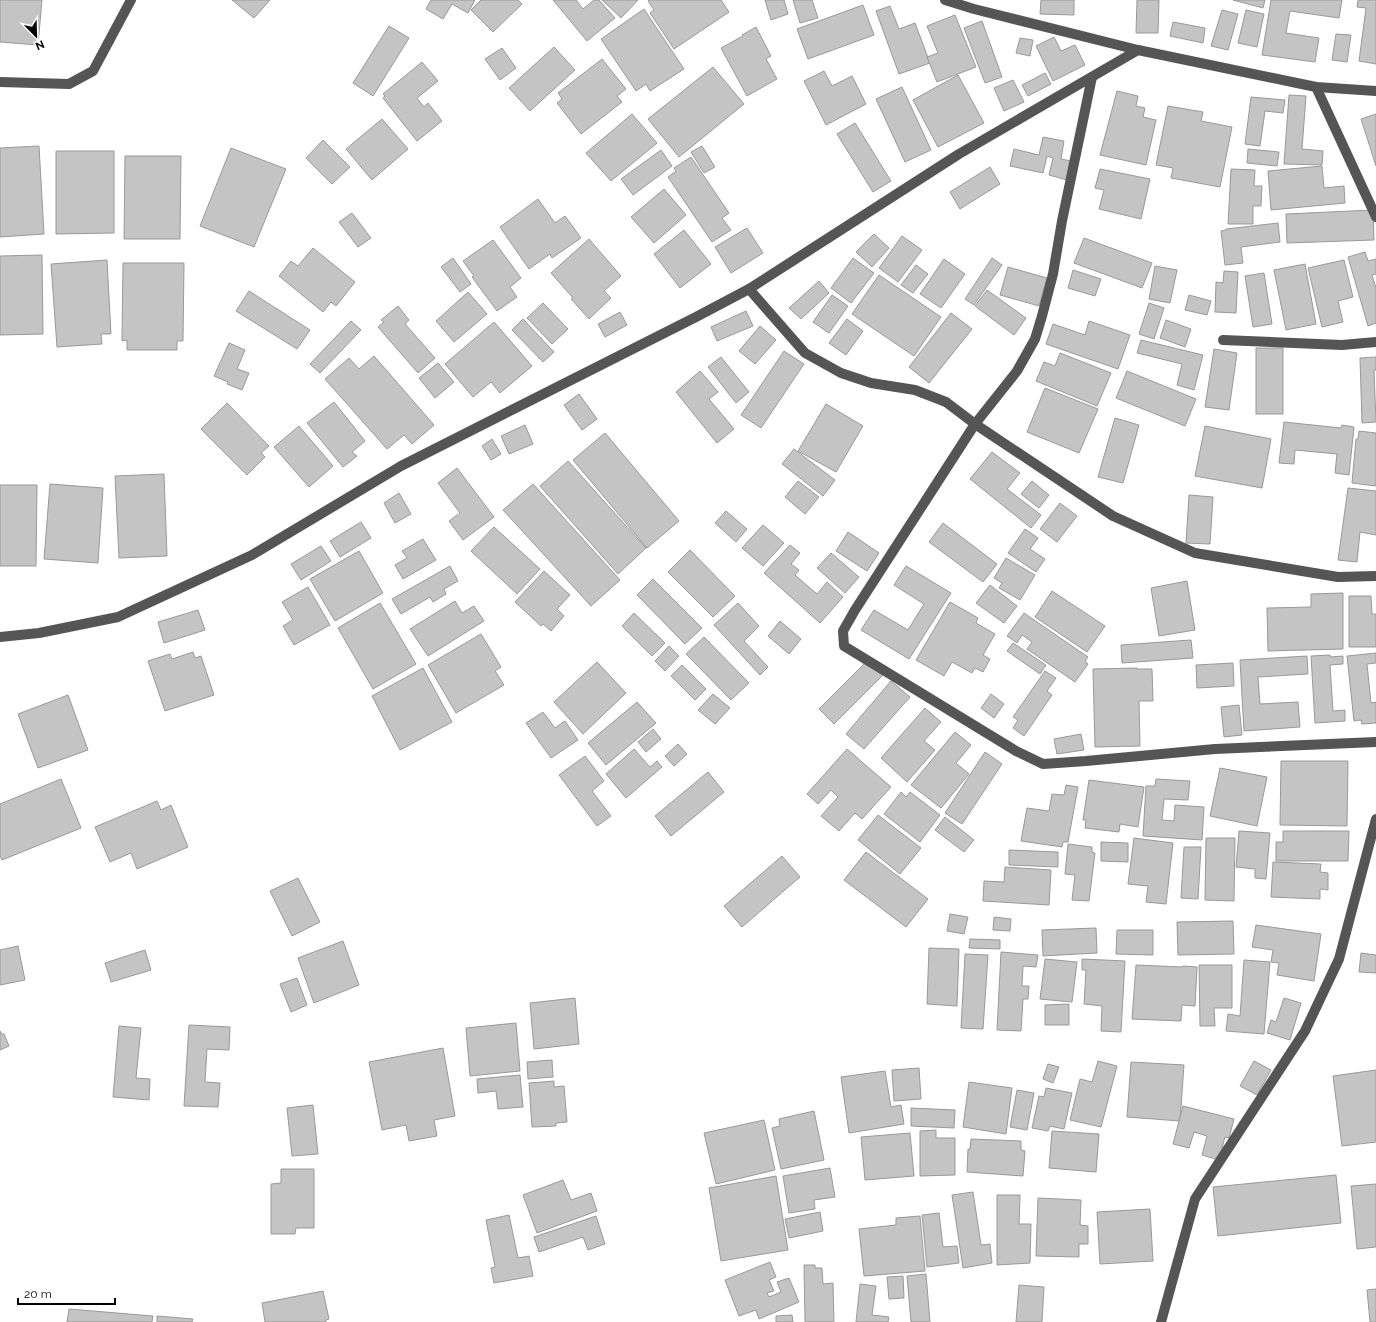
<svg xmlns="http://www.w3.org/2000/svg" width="1376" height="1322" font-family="Raleway,sans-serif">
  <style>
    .building { fill: #c4c4c4; stroke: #999 }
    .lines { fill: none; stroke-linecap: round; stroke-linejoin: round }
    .minor { stroke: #555; stroke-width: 10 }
  </style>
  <rect width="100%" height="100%" fill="#fff"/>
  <g class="building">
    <path d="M0,0H42L38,45L0,42Z"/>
    <path d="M232,0H270L254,18Z"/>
    <path d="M431,0H475L468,13L452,4L443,19L426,9Z"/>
    <path d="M481,0H518L522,4L493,32L471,10Z"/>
    <path d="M553,0H576L583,9L594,0H599L615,18L587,41Z"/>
    <path d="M602,0H638L621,18Z"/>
    <path d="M650,0H721L729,12L674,49L650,13L654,10L648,1Z"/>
    <path d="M765,0H784L788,14L771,20Z"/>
    <path d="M793,0H812L818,18L800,23Z"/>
    <path d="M1041,0H1074V15L1040,14Z"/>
    <path d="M1137,0H1159L1158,33H1136Z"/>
    <path d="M1233,0H1265L1263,8Z"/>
    <path d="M1271,0H1342L1339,18L1290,11L1286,33L1319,38L1315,62L1262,55Z"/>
    <path d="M1358,0H1376V64L1359,61L1366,8L1357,7Z"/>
    <path d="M863,5L874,35L808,59L797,29Z"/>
    <path d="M890,6L899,29L915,23L930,63L899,74L876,11Z"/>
    <path d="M644,9L684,69L650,91L646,84L636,91L601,39Z"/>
    <path d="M1222,10L1238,14L1228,50L1211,46Z"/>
    <path d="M1246,10L1264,14L1257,47L1238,43Z"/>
    <path d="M955,15L976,67L937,82L927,57L938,53L927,26Z"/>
    <path d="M982,21L1002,77L985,83L964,28Z"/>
    <path d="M1173,22L1205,28L1203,43L1170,36Z"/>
    <path d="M389,26L409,38L373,96L353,83Z"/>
    <path d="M756,27L771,56L766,59L777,79L747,96L721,48L743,36L742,35Z"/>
    <path d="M1336,34L1351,35L1347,62L1332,60Z"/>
    <path d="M1054,37L1061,51L1075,45L1085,65L1053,81L1036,46Z"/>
    <path d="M1020,38L1033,40L1030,56L1016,53Z"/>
    <path d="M554,47L575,70L530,111L509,88Z"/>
    <path d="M502,48L516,68L500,80L485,59Z"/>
    <path d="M602,59L626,89L617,96L622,102L581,134L557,103L562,99L558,93Z"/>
    <path d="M422,62L438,81L417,98L424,107L428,103L442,121L417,141L383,98L385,96L383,94Z"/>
    <path d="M713,67L744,104L679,157L648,119Z"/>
    <path d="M824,71L832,86L852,76L866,104L826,125L804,81Z"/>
    <path d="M1045,73L1051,84L1028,96L1022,85Z"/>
    <path d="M958,75L984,123L938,147L913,100Z"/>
    <path d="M1013,80L1024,102L1004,111L994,88Z"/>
    <path d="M902,87L931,150L905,162L876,99Z"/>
    <path d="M1117,91L1138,96L1136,106L1145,108L1143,117L1156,120L1146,165L1100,155Z"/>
    <path d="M1289,95L1306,96L1302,149L1323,151L1322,165L1284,164Z"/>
    <path d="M1251,97L1285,100L1283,113L1265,111L1260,146L1245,144Z"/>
    <path d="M1168,106L1203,112L1201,121L1232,127L1220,187L1171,178L1173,168L1156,165Z"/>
    <path d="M632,114L657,143L611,181L586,153Z"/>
    <path d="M1376,114V166L1361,119Z"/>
    <path d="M382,119L408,149L372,180L346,149Z"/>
    <path d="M855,123L891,181L873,192L837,134Z"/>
    <path d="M1043,137L1064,141L1061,159L1071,161L1067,180L1049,175L1053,158L1047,156L1043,173L1010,166L1014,149L1039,155Z"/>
    <path d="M323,140L350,167L332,184L306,158Z"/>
    <path d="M39,146L44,234L0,237V148Z"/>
    <path d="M702,146L715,167L704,173L691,152Z"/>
    <path d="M231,148L286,169L254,247L200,226Z"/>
    <path d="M1248,149L1279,152L1277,166L1247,163Z"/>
    <path d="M661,150L672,166L633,195L621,179Z"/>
    <path d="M56,151H114V233L56,234Z"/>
    <path d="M125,156H181L180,239H124Z"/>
    <path d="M691,157L729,213L722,218L731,230L712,242L668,177L676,171L674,168Z"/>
    <path d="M1322,166L1324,188L1344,186L1345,203L1271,210L1268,171Z"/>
    <path d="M990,167L1000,184L960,209L950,192Z"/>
    <path d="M1100,169L1150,179L1141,219L1099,209L1104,190L1095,188Z"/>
    <path d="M1231,169L1255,170L1254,186H1262L1261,206H1253V224H1228Z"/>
    <path d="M664,189L686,215L654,243L631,217Z"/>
    <path d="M538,199L555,223L565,216L581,238L552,258L550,254L529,269L500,227Z"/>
    <path d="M1373,210L1374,240L1287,243L1286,214Z"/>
    <path d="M352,213L371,238L358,247L339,222Z"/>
    <path d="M1278,223L1280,242L1241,247L1243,263L1225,265L1221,231L1226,230V229Z"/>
    <path d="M747,228L763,253L731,273L715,247Z"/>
    <path d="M684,230L711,264L680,288L654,254Z"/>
    <path d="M874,234L889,248L872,267L856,252Z"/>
    <path d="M902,236L922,250L898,282L879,268Z"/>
    <path d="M1084,238L1152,263L1142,288L1074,263Z"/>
    <path d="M589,239L621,276L604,291L611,298L589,319L571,299L573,298L551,273Z"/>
    <path d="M493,240L521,278L510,287L517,297L497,311L472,277L474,276L463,261Z"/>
    <path d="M313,248L355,282L336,306L331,302L323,312L279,276L291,261L298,266Z"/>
    <path d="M1365,252L1368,261L1376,259V274L1372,275L1376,288V323L1368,326L1348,257Z"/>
    <path d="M42,255L43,334L0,335V256Z"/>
    <path d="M453,258L471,284L460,292L441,267Z"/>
    <path d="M853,258L874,273L851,303L831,288Z"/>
    <path d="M992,258L1002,265L974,305L965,299Z"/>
    <path d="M944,259L965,274L941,308L920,294Z"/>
    <path d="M107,260L111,334H101L102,344L57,347L51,264Z"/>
    <path d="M1344,260L1353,297L1338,301L1343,322L1322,327L1308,268Z"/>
    <path d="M123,263H184L183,341H177V350H127V340L122,341Z"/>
    <path d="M1305,264L1316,324L1286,330L1274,270Z"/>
    <path d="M916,265L928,274L913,293L901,285Z"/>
    <path d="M1155,266L1177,270L1170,303L1149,299Z"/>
    <path d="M1008,267L1047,278L1039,306L1000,295Z"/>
    <path d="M1073,270L1101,279L1095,296L1068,288Z"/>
    <path d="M1224,271L1238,272L1236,313L1215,312L1216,282L1223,283Z"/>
    <path d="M1264,273L1272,324L1253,327L1245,276Z"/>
    <path d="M879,275L941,317L914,356L852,314Z"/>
    <path d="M819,281L829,293L801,319L789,308Z"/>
    <path d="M987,290L1026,318L1014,335L975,306Z"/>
    <path d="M249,291L310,330L297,349L236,311Z"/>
    <path d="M468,292L487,314L454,342L436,321Z"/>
    <path d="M832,295L848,306L829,333L813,322Z"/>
    <path d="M1189,295L1211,301L1207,315L1185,310Z"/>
    <path d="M543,303L568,329L552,344L527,318Z"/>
    <path d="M1149,303L1164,308L1154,339L1139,334Z"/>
    <path d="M398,306L409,320L405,324L435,358L418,373L378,327L384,322L381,320Z"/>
    <path d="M746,311L753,326L717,341L711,327Z"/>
    <path d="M620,312L627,325L605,337L598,324Z"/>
    <path d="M951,313L972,329L929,383L909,367Z"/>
    <path d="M523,319L554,352L543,362L512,330Z"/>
    <path d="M847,319L863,331L846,355L829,343Z"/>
    <path d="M1166,320L1191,329L1185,347L1160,338Z"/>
    <path d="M351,321L361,330L320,373L310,364Z"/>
    <path d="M1089,321L1130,335L1118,369L1046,344L1053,324L1085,335Z"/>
    <path d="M494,322L532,366L500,393L491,382L473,397L445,364Z"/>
    <path d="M760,326L776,340L755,364L739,351Z"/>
    <path d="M1141,340L1203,355L1194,390L1177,385L1182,364L1137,353Z"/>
    <path d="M229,343L245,350L237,369L249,373L242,390L227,384L228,382L214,376Z"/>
    <rect x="1256" y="348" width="27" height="66"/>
    <path d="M1214,349L1237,353L1229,410L1205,407Z"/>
    <path d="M784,351L804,364L761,428L741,415Z"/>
    <path d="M1060,353L1111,373L1097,406L1036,381L1044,362L1055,366Z"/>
    <path d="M374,356L434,425L412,444L404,435L387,449L325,379L349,358L359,369Z"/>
    <path d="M721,357L749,392L736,403L708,367Z"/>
    <path d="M1376,357V370H1374L1376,422L1362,423L1360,358Z"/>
    <path d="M438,363L454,382L435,398L419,378Z"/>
    <path d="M700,371L718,392L709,399L734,429L717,443L676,392Z"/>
    <path d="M1127,371L1196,399L1185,426L1116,398Z"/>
    <path d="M1045,388L1098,409L1079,453L1027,432Z"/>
    <path d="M579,394L597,419L582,430L564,405Z"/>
    <path d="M334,402L365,441L352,452L357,456L343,467L307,423Z"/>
    <path d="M227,403L269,446L261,453L265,457L247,475L201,429Z"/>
    <path d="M826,404L863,426L836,472L798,451Z"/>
    <path d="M1115,418L1139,425L1123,483L1098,477Z"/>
    <path d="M1284,422L1341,428L1342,425L1354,427L1349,475L1335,473L1337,454L1295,450L1294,464L1279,463Z"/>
    <path d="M525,425L533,444L509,454L501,436Z"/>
    <path d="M299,426L333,466L309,487L274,447Z"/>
    <path d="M1205,426L1271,439L1262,488L1195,476Z"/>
    <path d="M1359,431L1376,433V486L1352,483L1356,439H1358Z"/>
    <path d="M605,433L679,521L647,548L573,460Z"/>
    <path d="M492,439L501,454L491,460L482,446Z"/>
    <path d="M794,449L835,480L823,496L782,464Z"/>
    <path d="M992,452L1020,473L1007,489L1041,515L1031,528L970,479Z"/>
    <path d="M568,461L646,548L618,574L540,486Z"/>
    <path d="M457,468L494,517L463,540L449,521L460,513L438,483Z"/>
    <path d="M164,474L167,556L119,558L115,476Z"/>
    <path d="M798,481L819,497L805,514L785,497Z"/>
    <path d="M1032,481L1049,495L1039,508L1021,494Z"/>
    <path d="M50,484L103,488L98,563L44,559Z"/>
    <path d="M533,484L620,580L591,606L503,510Z"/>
    <path d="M0,485H37L36,566H0Z"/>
    <path d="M1348,488L1376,491V535L1360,532L1357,562L1338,560Z"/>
    <path d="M399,493L411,514L395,523L384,503Z"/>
    <path d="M1189,495L1213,497L1210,544L1186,543Z"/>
    <path d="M1060,503L1077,516L1057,542L1040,529Z"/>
    <path d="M726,511L747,529L736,542L715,523Z"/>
    <path d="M361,522L371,538L340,557L330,541Z"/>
    <path d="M943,523L997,564L983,582L929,542Z"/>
    <path d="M763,525L784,543L763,566L742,548Z"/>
    <path d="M494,527L540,569L517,594L471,551Z"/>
    <path d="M1025,529L1038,538L1030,549L1045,559L1036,572L1008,553Z"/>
    <path d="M848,532L879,553L867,571L836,551Z"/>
    <path d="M423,539L436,560L403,579L395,565L407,558L402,551Z"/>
    <path d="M790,545L800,553L791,564L799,570L795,575L817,594L827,582L843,597L820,623L764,573Z"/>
    <path d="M321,546L331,561L301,580L291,564Z"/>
    <path d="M690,550L735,596L713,617L668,572Z"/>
    <path d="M359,551L383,593L335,621L310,579Z"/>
    <path d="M831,553L859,577L845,593L817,568Z"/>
    <path d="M1006,558L1035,575L1020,600L999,588L1002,583L994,578Z"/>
    <path d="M450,566L458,581L444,589L446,594L433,602L430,597L401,614L392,599Z"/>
    <path d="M906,566L951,593L909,659L861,630L874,610L908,630L924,604L894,585Z"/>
    <path d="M544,571L570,595L557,609L564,616L551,631L543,624L541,626L515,602Z"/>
    <path d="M653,579L702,628L685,644L637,595Z"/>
    <path d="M1187,581L1195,630L1159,636L1151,588Z"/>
    <path d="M990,585L1017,606L1004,623L976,603Z"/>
    <path d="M308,587L330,625L294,645L283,626L293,620L282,602Z"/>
    <path d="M1052,591L1105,626L1087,652L1035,617Z"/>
    <path d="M1343,593V649L1268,651L1267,608L1311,607V594Z"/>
    <path d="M1349,596H1371L1372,614H1376V647H1349Z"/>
    <path d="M455,601L462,613L474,606L484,621L428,656L410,629Z"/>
    <path d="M950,602L978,618L976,623L995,634L983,655L990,659L983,672L975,668L972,673L952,662L944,676L916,660Z"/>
    <path d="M380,603L416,664L373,689L338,628Z"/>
    <path d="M738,603L759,626L744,641L768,667L760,675L714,625Z"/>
    <path d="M198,610L205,630L164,643L158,622Z"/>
    <path d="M634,613L665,643L652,656L622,626Z"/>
    <path d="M1024,613L1088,657L1085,661L1088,664L1075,682L1027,649L1032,642L1022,635L1017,643L1007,636Z"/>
    <path d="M780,621L801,639L789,654L768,636Z"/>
    <path d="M481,634L501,667L495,671L504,685L456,713L428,665Z"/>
    <path d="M704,637L749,683L731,700L686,654Z"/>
    <path d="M1191,640L1193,658L1122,663L1121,645Z"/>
    <path d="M1013,643L1046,665L1040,674L1007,651Z"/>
    <path d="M669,646L679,656L665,671L655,661Z"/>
    <path d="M193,652L195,658L201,656L214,695L165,711L148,661L170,654L172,659Z"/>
    <path d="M1376,653V663L1367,664L1371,703L1376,702V723L1362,724L1361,720L1354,721L1347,656Z"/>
    <path d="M1330,655V657L1343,656V664L1330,665L1333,711L1345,710V721L1315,723L1311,656Z"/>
    <path d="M1307,656L1308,674L1258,677L1260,704L1298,702L1300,727L1244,731L1240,660Z"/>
    <path d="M868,660L883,675L834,724L819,709Z"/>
    <path d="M597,662L626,693L583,734L554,702Z"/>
    <path d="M1233,663L1234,686L1197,688L1196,665Z"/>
    <path d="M682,665L706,689L695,700L671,676Z"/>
    <path d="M423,668L452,722L400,750L372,696Z"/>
    <path d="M1137,668V669H1152L1153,701H1139L1140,746L1095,747L1093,669Z"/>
    <path d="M1045,671L1056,678L1047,691L1052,695L1024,736L1013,728L1018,720L1013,717Z"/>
    <path d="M891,681L910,697L864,749L846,734Z"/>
    <path d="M713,694L730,708L715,724L698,710Z"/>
    <path d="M991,694L1004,704L994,718L981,708Z"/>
    <path d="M68,695L88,750L38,768L18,714Z"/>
    <path d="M637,702L656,723L606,765L588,743Z"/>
    <path d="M1239,705L1242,735L1224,737L1221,707Z"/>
    <path d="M925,708L941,722L924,741L935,750L907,782L881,758Z"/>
    <path d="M543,712L555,728L565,721L578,740L551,758L526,723Z"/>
    <path d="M653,729L661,739L646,752L638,742Z"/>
    <path d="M955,732L971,745L956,763L969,774L941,808L911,785Z"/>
    <path d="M1081,734L1084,750L1057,754L1054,739Z"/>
    <path d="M678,744L687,754L674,766L665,756Z"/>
    <path d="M634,749L650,767L657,761L662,767L626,798L606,774Z"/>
    <path d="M847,749L891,787L862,819L855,813L839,831L821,816L838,797L831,790L818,804L807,794Z"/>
    <path d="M985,752L1002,764L962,824L945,813Z"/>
    <path d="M585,756L604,781L592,791L611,816L597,826L559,775Z"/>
    <path d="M1281,761H1348L1347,826L1280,825Z"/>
    <path d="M1220,768L1267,777L1257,826L1210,816Z"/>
    <path d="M708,772L724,792L671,836L655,816Z"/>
    <path d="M61,779L81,828L2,860L0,856V804Z"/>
    <path d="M1156,779L1190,781L1188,800L1164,799L1162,820L1174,821L1175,805L1204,807L1202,840L1143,836L1146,786H1155Z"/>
    <path d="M1089,780L1144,787L1138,827L1120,824L1119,832L1085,828L1086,820H1083Z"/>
    <path d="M1066,785L1078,787L1068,842H1063L1062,847L1021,841L1027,808L1049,811L1052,794L1064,795Z"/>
    <path d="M901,792L906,797L910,792L940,815L920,842L884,814Z"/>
    <path d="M157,801L161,810L171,805L188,847L137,869L131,853L110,862L95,827Z"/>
    <path d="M878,815L921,848L900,874L858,840Z"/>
    <path d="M945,817L974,840L964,852L935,830Z"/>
    <path d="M1239,831L1270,833L1266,879L1255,878V869L1236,867Z"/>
    <path d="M1283,831H1349L1348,861H1276V842H1283Z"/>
    <path d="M1134,838L1173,843L1166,904L1146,902L1148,886L1128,884Z"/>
    <path d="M1206,838H1235L1234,901L1205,900Z"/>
    <path d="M1101,842L1128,843V862L1101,861Z"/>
    <path d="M1068,844L1092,847V852L1095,853L1089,901L1072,900L1075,875L1065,874Z"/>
    <path d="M1184,847H1201L1198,899L1181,898Z"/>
    <path d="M1009,850L1058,852V867L1009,865Z"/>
    <path d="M866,852L928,899L906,927L844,880Z"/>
    <path d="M782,856L800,877L742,927L724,906Z"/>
    <path d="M1273,862L1321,864L1320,872L1328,873V890L1320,889V899L1271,897Z"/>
    <path d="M1005,867L1051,870L1049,905L983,901L984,881L1004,882Z"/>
    <path d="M298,878L320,922L292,936L270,891Z"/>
    <path d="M950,914L968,917L964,934L947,931Z"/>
    <path d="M994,917L1011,919L1010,931L993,930Z"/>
    <path d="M1233,921L1234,954L1178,955L1177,922Z"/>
    <path d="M1256,925L1321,934L1314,981L1277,975L1279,963L1271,962L1273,950L1252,947Z"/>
    <path d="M1096,928L1097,953L1043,956L1042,930Z"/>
    <path d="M1117,930H1153V955L1116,954Z"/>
    <path d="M970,939L1000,940V949L969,948Z"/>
    <path d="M343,941L359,985L314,1003L298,958Z"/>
    <path d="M18,946L25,980L0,985V950Z"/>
    <path d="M929,948L959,949L957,1006L927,1004Z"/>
    <path d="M145,950L151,970L111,982L105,963Z"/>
    <path d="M1001,952L1038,955L1036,967L1023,966L1022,986H1029L1028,999H1023L1021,1031L997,1030Z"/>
    <path d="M1361,953L1376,955V973L1359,972Z"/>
    <path d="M965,954L988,955L983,1029L961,1028Z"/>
    <path d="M1045,959L1077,962L1072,1002L1040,999Z"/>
    <path d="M1082,959L1125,961L1121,1032L1101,1031L1102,1006L1084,1004L1086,970H1082Z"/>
    <path d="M1244,960L1270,962L1264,1034L1226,1031L1228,1014L1240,1016Z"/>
    <path d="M1136,965L1183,967V966L1197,967L1195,1006L1182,1005L1181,1021L1132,1019Z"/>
    <path d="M1199,965H1232V1008H1214L1215,1026H1200Z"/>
    <path d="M297,978L307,1005L291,1012L280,984Z"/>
    <path d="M575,998L579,1044L534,1049L530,1003Z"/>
    <path d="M1284,998L1301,1003L1290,1040L1267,1033L1271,1020L1276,1022Z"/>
    <path d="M1069,1004V1025H1045V1005Z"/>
    <path d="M516,1023L520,1071L470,1076L466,1028Z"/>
    <path d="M189,1025L230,1027L229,1050L207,1049L205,1082L220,1083L218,1107L184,1106Z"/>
    <path d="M119,1026L141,1028L136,1078L150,1079L149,1100L113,1097Z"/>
    <path d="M0,1031L2,1034H4L9,1046L0,1050Z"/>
    <path d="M443,1048L455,1116L434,1120L437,1136L409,1141L406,1125L382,1130L369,1062Z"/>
    <path d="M552,1060L553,1077L528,1079L527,1062Z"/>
    <path d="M1098,1061L1117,1066L1101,1127L1070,1120L1080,1079L1092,1082Z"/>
    <path d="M1254,1061L1271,1070L1257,1095L1240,1086Z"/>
    <path d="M1131,1062L1184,1065L1180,1121L1127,1117Z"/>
    <path d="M1048,1064L1059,1067L1053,1083L1043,1079Z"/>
    <path d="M919,1068L921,1099L894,1101L892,1070Z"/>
    <path d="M1376,1070V1142L1342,1146L1333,1076Z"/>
    <path d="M885,1071L891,1107L901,1105L904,1124L849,1133L841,1077Z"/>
    <path d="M520,1075L523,1107L498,1109L496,1091L478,1093L477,1079Z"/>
    <path d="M554,1081V1087L564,1086L567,1122L556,1123V1126L532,1127L529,1083Z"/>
    <path d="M969,1082L1012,1088L1006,1134L963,1127Z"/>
    <path d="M1046,1088L1072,1093L1064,1129L1050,1126L1048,1131L1032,1128L1039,1096L1044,1097Z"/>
    <path d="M1017,1090L1034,1093L1027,1130L1010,1127Z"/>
    <path d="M313,1105L318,1154L292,1156L287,1108Z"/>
    <path d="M1183,1106L1234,1119L1229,1138L1225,1137L1219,1160L1202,1155L1207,1136L1194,1132L1189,1148L1173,1144Z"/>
    <path d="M911,1108L955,1110L954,1128L911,1126Z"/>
    <path d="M814,1111L824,1160L781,1169L772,1128L780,1126L779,1119Z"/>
    <path d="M764,1120L775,1170L716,1184L704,1133Z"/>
    <path d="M936,1130V1138H955V1175L920,1176V1131Z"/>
    <path d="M1052,1131L1099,1134L1096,1172L1049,1168Z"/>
    <path d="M910,1133L914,1176L865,1180L861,1137Z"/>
    <path d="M971,1139L1021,1141V1150L1025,1151L1023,1176L967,1172L968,1149H970Z"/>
    <path d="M830,1168L835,1197L814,1200L815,1209L789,1213L783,1176Z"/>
    <path d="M281,1169H314V1228H296L295,1234H271V1184L281,1183Z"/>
    <path d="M1336,1175L1341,1223L1218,1236L1213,1187Z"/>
    <path d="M776,1176L788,1250L721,1261L709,1188Z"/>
    <path d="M563,1180L571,1200L591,1193L597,1211L537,1233L523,1195Z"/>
    <path d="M1376,1184V1247L1357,1249L1351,1186Z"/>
    <path d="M973,1192L981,1245L990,1244L992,1263L963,1268L952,1195Z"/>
    <path d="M997,1195H1020L1019,1224H1031L1030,1263L997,1265Z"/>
    <path d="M1038,1198L1081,1200L1080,1225L1088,1226V1244H1079V1257L1036,1256Z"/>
    <path d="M1150,1209L1153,1261L1100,1264L1097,1212Z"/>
    <path d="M820,1212L823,1231L789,1238L785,1219Z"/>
    <path d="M939,1213L943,1247L957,1246L959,1263L927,1267L922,1215Z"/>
    <path d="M509,1215L518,1258L529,1256L533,1276L494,1283L491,1268L495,1267L486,1220Z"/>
    <path d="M596,1216L605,1244L588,1250L583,1237L539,1252L534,1237Z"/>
    <path d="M920,1216L925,1271L864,1276L859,1229L896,1225V1218Z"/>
    <path d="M770,1262L776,1277L769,1280L774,1291L767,1293L769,1297L781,1292L777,1282L789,1278L799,1302L759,1319L756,1310L739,1316L725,1280Z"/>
    <path d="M804,1265H815V1268H822L823,1284L833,1283L834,1322H805Z"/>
    <path d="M926,1274L930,1322H911L907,1276Z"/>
    <path d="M903,1276L904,1298L889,1299L887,1277Z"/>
    <path d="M860,1284L876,1286L872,1315L889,1317L888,1322H856Z"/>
    <path d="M1019,1285L1044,1287L1042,1322H1016Z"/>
    <path d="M1376,1289V1322H1370L1367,1290Z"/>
    <path d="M323,1291L329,1319L326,1320V1322H265L262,1303Z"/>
    <path d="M69,1309L153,1316L152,1322H67Z"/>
    <path d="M792,1315L793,1322H776V1316Z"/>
    <path d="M157,1316L193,1319L192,1322H157Z"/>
  </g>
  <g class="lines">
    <g class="minor">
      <path d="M945,0L974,9L1138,50L1316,87L1376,91"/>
      <path d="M1092,77L1062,221L1053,274L1042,316L1035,339L1017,371L975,424L855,610L843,631L844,646L1016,751L1043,764L1086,761L1215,749L1376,742"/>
      <path d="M0,82L69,84L93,71L131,0"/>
      <path d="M1316,87L1376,217"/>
      <path d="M749,289L805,353L841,373L871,383L915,390L946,402L975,424L1113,516L1195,553L1338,577L1376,576"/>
      <path d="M1223,340L1342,345L1376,342"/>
      <path d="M0,637L39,633L118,617L252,555L401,466L696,317L749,289L959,154L1138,50"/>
      <path d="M1161,1322L1195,1199L1305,1031L1339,959L1376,819"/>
    </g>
  </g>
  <g transform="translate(36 36) rotate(157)" stroke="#ffffff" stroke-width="3" paint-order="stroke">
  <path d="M0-3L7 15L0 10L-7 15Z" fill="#000000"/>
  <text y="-6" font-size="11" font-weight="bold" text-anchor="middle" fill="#000000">N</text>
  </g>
  <path d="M18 1298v6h97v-6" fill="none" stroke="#000000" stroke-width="2"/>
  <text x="24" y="1298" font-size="12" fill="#000000" stroke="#ffffff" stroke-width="3" paint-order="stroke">20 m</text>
</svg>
